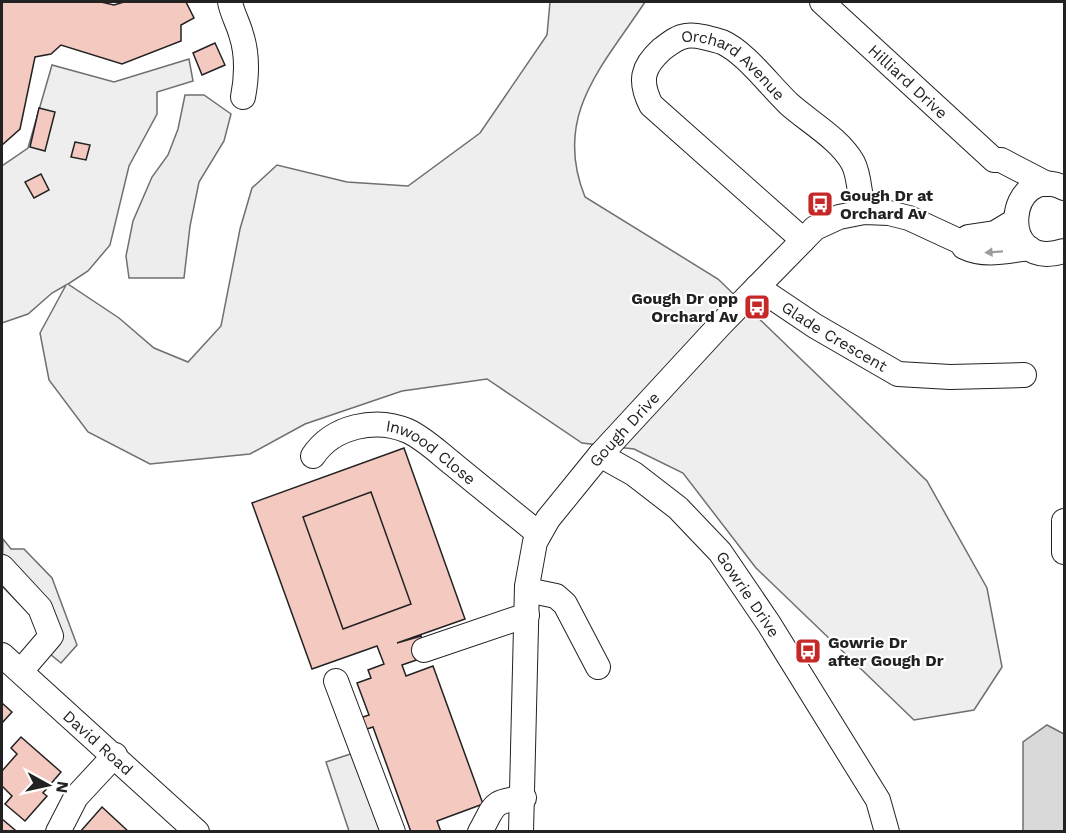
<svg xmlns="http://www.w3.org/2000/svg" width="1066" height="833" font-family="'Work Sans',sans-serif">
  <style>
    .green { fill: #eee; stroke: #6f6f6f; stroke-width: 1.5 }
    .parking { fill: #ededed; stroke: #6f6f6f; stroke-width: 1.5 }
    .water { fill: #d9d9d9; stroke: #6f6f6f; stroke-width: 1.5 }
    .building { fill: #f3c9c0; stroke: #222; stroke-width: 1.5 }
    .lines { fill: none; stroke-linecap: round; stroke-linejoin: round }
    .minor-casing { stroke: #222; stroke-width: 26 }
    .minor { stroke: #fff; stroke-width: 24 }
    .oneway { fill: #9c9c9c }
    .labels { text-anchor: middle; stroke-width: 4.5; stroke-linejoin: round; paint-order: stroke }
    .street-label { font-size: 16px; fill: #222; stroke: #fff }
    .poi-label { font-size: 16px; font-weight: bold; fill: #222; stroke: #fff; text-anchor: start }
  </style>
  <rect width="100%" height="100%" fill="#fff"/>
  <path class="green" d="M550,2H645C603,66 552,115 585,197L718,279L927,481L987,588L1002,667L974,710L914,720L756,568L683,473L634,449L582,443L487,379L402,391L305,424L250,454L150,464L88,432L49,380L40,333L66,285L52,293L28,314L2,323V166L28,148L52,65L114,82L189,59L193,81L157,92V114L129,166L110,245L88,271L68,284L119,318L154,348L188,362L221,326L240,229L252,188L277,165L347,182L408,186L480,133L547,35Z"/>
  <g class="parking">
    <path d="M185,95H204L231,114L224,141L199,182L190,226L184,278H129L126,256L133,221L152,177L168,155L178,129Z"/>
    <path d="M3,539L11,549H24L52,578L77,645L61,663L50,654L31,616L2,586Z"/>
    <path d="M372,747L399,831H349L326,762Z"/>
  </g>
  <path class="water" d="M1047,725L1064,734V831H1023V742Z"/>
  <g class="building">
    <path d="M2,2H101L114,5L124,2H186L194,18L181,25V41L122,64L61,45L51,54L35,57L20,129L2,145Z"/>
    <path d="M215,43L225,65L202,75L193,53Z"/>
    <path d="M39,108L55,112L45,151L30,147Z"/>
    <path d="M75,142L90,145L86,160L71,157Z"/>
    <path d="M41,174L49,190L34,198L25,182Z"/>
    <path d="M404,448L465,619L397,643L421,636L428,656L402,665L406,676L433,666L483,804L437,821L441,832H411L373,727L361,731L357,719L369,715L357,683L371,678L368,670L384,664L377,646L312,669L252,503Z"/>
    <path d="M371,492L411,604L343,629L303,517Z"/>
    <path d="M2,703L12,712L2,723Z"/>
    <path d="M21,737L61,772L43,793L47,796L25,821L5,804L12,796L2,786V771L17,754L11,748Z"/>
    <path d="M102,807L129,832H80Z"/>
    <path d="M2,819L15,830L14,832H2Z"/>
  </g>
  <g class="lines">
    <defs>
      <g id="minor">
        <path d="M230,2C232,13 238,23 241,34C248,55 247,76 243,97"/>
        <path id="s1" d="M822,2L994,160H1001L1047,184"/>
        <path d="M1064,188C1007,160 994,273 1064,251"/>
        <path id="s2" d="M803,240L651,105C639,81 642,67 662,49C669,44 677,37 686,36C696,34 712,39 722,42C745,52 770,86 789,104C809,122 840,139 853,163C860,176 859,196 864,212"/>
        <path d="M963,243L968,237L995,233L1015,221"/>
        <path id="s3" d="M757,287L815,326L898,374L950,377L1024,375"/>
        <path id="s4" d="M600,455L634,474L678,508L720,552L769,624L878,800L887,832"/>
        <path id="s5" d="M313,456C333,426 376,417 408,431C425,439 439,453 453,464C482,488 511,511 539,534"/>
        <path d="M1064,521V552"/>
        <path d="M2,567L40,608L51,636L21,671"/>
        <path d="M527,590L556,596L565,604L598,667"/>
        <path d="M424,650L527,615"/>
        <path id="s6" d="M2,655L197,832"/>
        <path d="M336,681L393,832"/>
        <path d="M58,832L76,797L115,755"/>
        <path d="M480,832C495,806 490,801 524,798"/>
        <path id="s7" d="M521,832L527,586L535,542L548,519L600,455L720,325L815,228L839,217L864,212L889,213L909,218L963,243L964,247C985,257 1006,251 1029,248"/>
      </g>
    </defs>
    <use href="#minor" class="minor-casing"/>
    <use href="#minor" class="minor"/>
  </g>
  <defs><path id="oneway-solid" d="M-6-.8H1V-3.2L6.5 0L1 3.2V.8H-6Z" transform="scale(1.5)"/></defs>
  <use class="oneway" href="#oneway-solid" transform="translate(994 252) rotate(176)"/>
  <defs>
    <symbol id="bus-square" viewBox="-11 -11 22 22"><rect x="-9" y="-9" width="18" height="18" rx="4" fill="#c62828" stroke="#fff"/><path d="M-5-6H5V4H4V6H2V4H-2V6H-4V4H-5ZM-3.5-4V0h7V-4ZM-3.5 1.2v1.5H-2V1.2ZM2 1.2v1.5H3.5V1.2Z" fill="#fff"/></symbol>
  </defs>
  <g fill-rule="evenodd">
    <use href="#bus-square" x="805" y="189" width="30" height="30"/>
    <use href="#bus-square" x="742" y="292" width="30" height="30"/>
    <use href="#bus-square" x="793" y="636" width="30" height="30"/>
  </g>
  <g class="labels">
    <g class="street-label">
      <text dy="6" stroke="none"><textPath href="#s2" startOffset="351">Orchard Avenue</textPath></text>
      <text dy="6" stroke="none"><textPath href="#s1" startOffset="117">Hilliard Drive</textPath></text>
      <text dy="6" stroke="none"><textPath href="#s3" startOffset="92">Glade Crescent</textPath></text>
      <text dy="6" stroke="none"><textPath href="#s7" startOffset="435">Gough Drive</textPath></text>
      <text dy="6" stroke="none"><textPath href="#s5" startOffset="136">Inwood Close</textPath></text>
      <text dy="6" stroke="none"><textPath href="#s4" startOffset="206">Gowrie Drive</textPath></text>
      <text dy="6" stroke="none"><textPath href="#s6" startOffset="130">David Road</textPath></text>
    </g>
    <g class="poi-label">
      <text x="840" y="201">Gough Dr at<tspan x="840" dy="18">Orchard Av</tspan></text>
      <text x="738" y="304" text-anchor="end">Gough Dr opp<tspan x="738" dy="18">Orchard Av</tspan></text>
      <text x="828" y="648">Gowrie Dr<tspan x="828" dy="18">after Gough Dr</tspan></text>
    </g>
  </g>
  <rect width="1066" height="833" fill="none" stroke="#222222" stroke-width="6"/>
  <g transform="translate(48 785) rotate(98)" stroke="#ffffff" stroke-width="4.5" paint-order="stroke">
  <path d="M0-4.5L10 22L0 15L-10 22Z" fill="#222222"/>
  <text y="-9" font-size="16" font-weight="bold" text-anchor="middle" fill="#222222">N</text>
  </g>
</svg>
